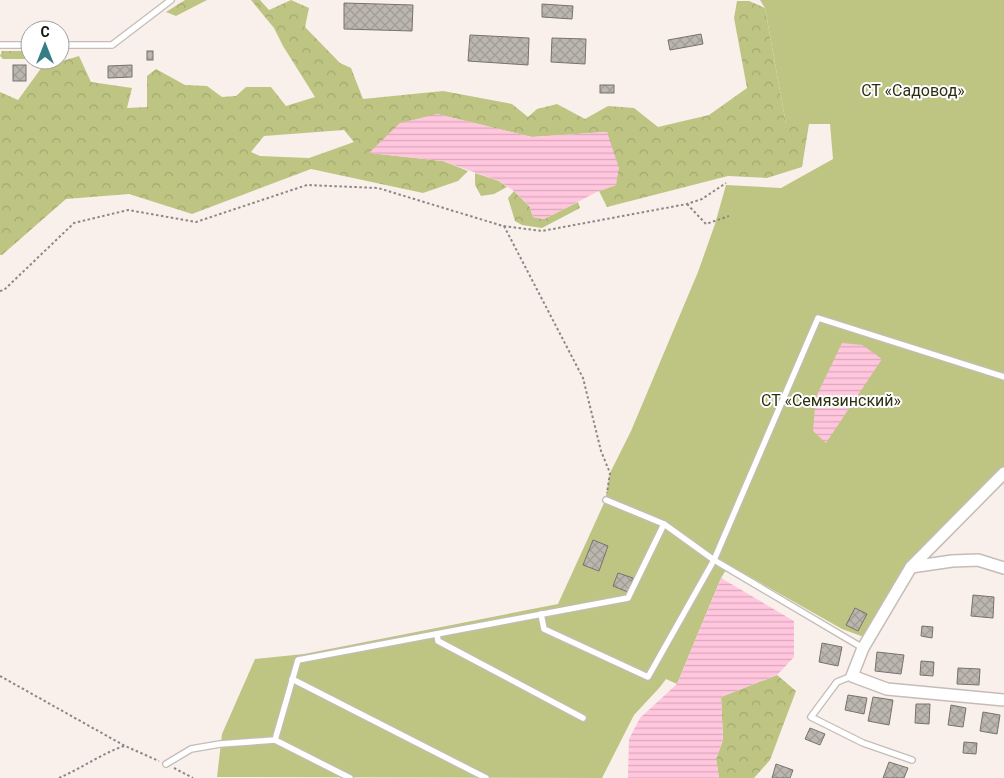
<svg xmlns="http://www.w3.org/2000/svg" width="1004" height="778" font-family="Roboto,sans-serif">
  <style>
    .forest { fill: url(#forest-crowns); fill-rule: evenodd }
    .garden { fill: #bec583 }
    .water { fill: url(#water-rules) }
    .building { fill: url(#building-cross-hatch); stroke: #76736c }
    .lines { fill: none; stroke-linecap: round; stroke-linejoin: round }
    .service-casing { stroke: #c4bcb7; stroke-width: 8 }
    .minor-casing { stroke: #c4bcb7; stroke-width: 14 }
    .path { stroke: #8d8783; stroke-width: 2; stroke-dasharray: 2.5 2.5; stroke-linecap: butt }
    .service { stroke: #fff; stroke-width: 5.5 }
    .minor { stroke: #fff; stroke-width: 11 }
    .labels { text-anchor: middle; stroke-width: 4; stroke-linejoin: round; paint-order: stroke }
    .park-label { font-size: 16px; fill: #2d2f11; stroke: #fff }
  </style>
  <defs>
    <pattern id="forest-crowns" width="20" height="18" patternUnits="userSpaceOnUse" patternTransform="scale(1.25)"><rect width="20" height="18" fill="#bec583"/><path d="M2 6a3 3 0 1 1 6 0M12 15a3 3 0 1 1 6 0" fill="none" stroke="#a2a870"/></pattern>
    <pattern id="water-rules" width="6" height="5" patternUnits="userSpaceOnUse" patternTransform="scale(1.25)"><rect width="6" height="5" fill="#ffc6de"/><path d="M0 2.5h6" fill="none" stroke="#daa9bd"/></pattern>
    <pattern id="building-cross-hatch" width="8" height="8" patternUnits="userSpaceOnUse" patternTransform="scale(1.25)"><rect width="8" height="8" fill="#bbb7af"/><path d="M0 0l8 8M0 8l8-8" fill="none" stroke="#a09c96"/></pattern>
  </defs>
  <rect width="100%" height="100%" fill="#f9f0eb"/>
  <g class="forest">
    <path d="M185,0H207L176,16L166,12Z"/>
    <path d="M251,0H260L269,10L291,0L309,8L305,27L340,63L351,68L363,99L443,91L512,104L528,117L537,109L557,104L585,119L608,106L634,108L658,127L709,115L747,88L734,18L737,1H749L765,8L786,124H809L802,167L767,178L728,176L607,207L599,191L616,185L607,132L532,137L437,114L370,153L443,161L468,171L458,181L423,193L311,169L192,214L129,194L66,199L2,255H0V92L18,100L42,67L79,56L91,82L132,88L127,108L147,107V76L156,69L185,85L207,86L222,97L236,96L246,87H271L286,106L315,97L283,46L274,28ZM344,130L354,142L309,158L260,156L251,152L264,136Z"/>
    <path d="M2,51H24L30,53L26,59H3L0,56Z"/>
    <path d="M475,173L499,181L507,187L494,194L481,196L475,185Z"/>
    <path d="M514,191L530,207L533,217L544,219L578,202L580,208L542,228L522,225L515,221L508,198Z"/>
    <path d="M777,675L796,691L770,760L754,778H719L716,759L723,740L721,697Z"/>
  </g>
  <path class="garden" d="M760,0H1004V477L909,563L864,637L842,629L729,565L721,578L677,684L666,679L660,687L634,715L602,778L217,777L222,734L255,659L304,654L558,604L605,501L610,473L631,431L698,272L715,224L726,185L781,188L833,159L830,124H786L765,8Z"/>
  <g class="water">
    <path d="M437,114L532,137L607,132L619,168L616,185L599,191L544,219L533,217L530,207L514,191L499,181L443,161L369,153L400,123Z"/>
    <path d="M842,343L862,345L882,359L826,443L813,431L816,397Z"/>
    <path d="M721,578L794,621V657L777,675L721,697L723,740L716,759L719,778H628L629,739L640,718L677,684Z"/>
  </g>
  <g class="building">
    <path d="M344,3L413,5L412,31L344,29Z"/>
    <path d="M542,4L573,6L572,19L542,17Z"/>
    <path d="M701,34L703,44L670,50L668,40Z"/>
    <path d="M470,35L529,38L528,65L468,61Z"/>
    <path d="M552,38L586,39L585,64L551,62Z"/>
    <rect x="147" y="51" width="6" height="9"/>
    <rect x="13" y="65" width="13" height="16"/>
    <path d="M132,65V77L108,78V66Z"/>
    <rect x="600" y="85" width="14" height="8"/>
    <path d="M593,540L608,546L599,571L583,565Z"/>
    <path d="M618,573L633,578L628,592L613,586Z"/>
    <path d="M973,595L994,597L993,618L971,616Z"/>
    <path d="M855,608L867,614L858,631L846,625Z"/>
    <path d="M922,626L933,627L932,638L921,636Z"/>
    <path d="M822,643L842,647L838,666L819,662Z"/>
    <path d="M877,652L904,655L901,674L875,671Z"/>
    <path d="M921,661L934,662L933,676L920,675Z"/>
    <path d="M958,668L980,669L979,685L957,684Z"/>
    <path d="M848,695L867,698L864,714L845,710Z"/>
    <path d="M873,697L893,700L889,725L868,721Z"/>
    <path d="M916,704H930L929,724L915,723Z"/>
    <path d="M951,705L966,708L963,727L948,725Z"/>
    <path d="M983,712L1000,715L997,734L980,731Z"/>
    <path d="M810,728L825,734L820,745L805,739Z"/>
    <path d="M964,742L977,743L976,754L963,753Z"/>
    <path d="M889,762L908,768L904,778H883Z"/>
    <path d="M776,764L793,770L790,778H772Z"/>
  </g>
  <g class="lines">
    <defs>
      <g id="service">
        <path d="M0,45H30"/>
        <path d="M60,45H112L171,0"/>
        <path d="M606,500L664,524L714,560L863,648"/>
        <path d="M541,614L544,629L648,677L714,560L818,318L1004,377"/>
        <path d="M437,634L438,641L583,718"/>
        <path d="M852,676L837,682L811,717L863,743L912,760"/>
        <path d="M292,679L486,778"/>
        <path d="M275,740L350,778"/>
        <path d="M166,764L191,749L220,744L275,740L298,660L628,598L664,524"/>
      </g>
      <g id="minor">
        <path d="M1004,473L911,567L863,648L852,676L887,689L1004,700"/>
        <path d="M911,567L952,561L978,560L1004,568"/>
      </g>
    </defs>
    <use href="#service" class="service-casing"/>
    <use href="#minor" class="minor-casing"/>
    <g class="path">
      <path d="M687,204L706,224L729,216"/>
      <path d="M504,226L583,378L601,451L610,473L607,493"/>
      <path d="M0,291L4,290L74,223L128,210L196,222L307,185L378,188L503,226L542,231L687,204L702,199L726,183"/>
      <path d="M0,676L125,746L159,761"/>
      <path d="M174,768L193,778"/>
      <path d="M59,778C82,768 101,754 124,746"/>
    </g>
    <use href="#service" class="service"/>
    <use href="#minor" class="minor"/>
  </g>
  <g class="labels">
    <g class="park-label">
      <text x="913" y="96">СТ «Садовод»</text>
      <text x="831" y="406">СТ «Семязинский»</text>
    </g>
  </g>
  <g transform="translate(45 45)"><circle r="24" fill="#ffffff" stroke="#a1a09f"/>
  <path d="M0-4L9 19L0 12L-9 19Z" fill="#367e86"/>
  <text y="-8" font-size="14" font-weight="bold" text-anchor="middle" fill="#151210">С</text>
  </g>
</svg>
